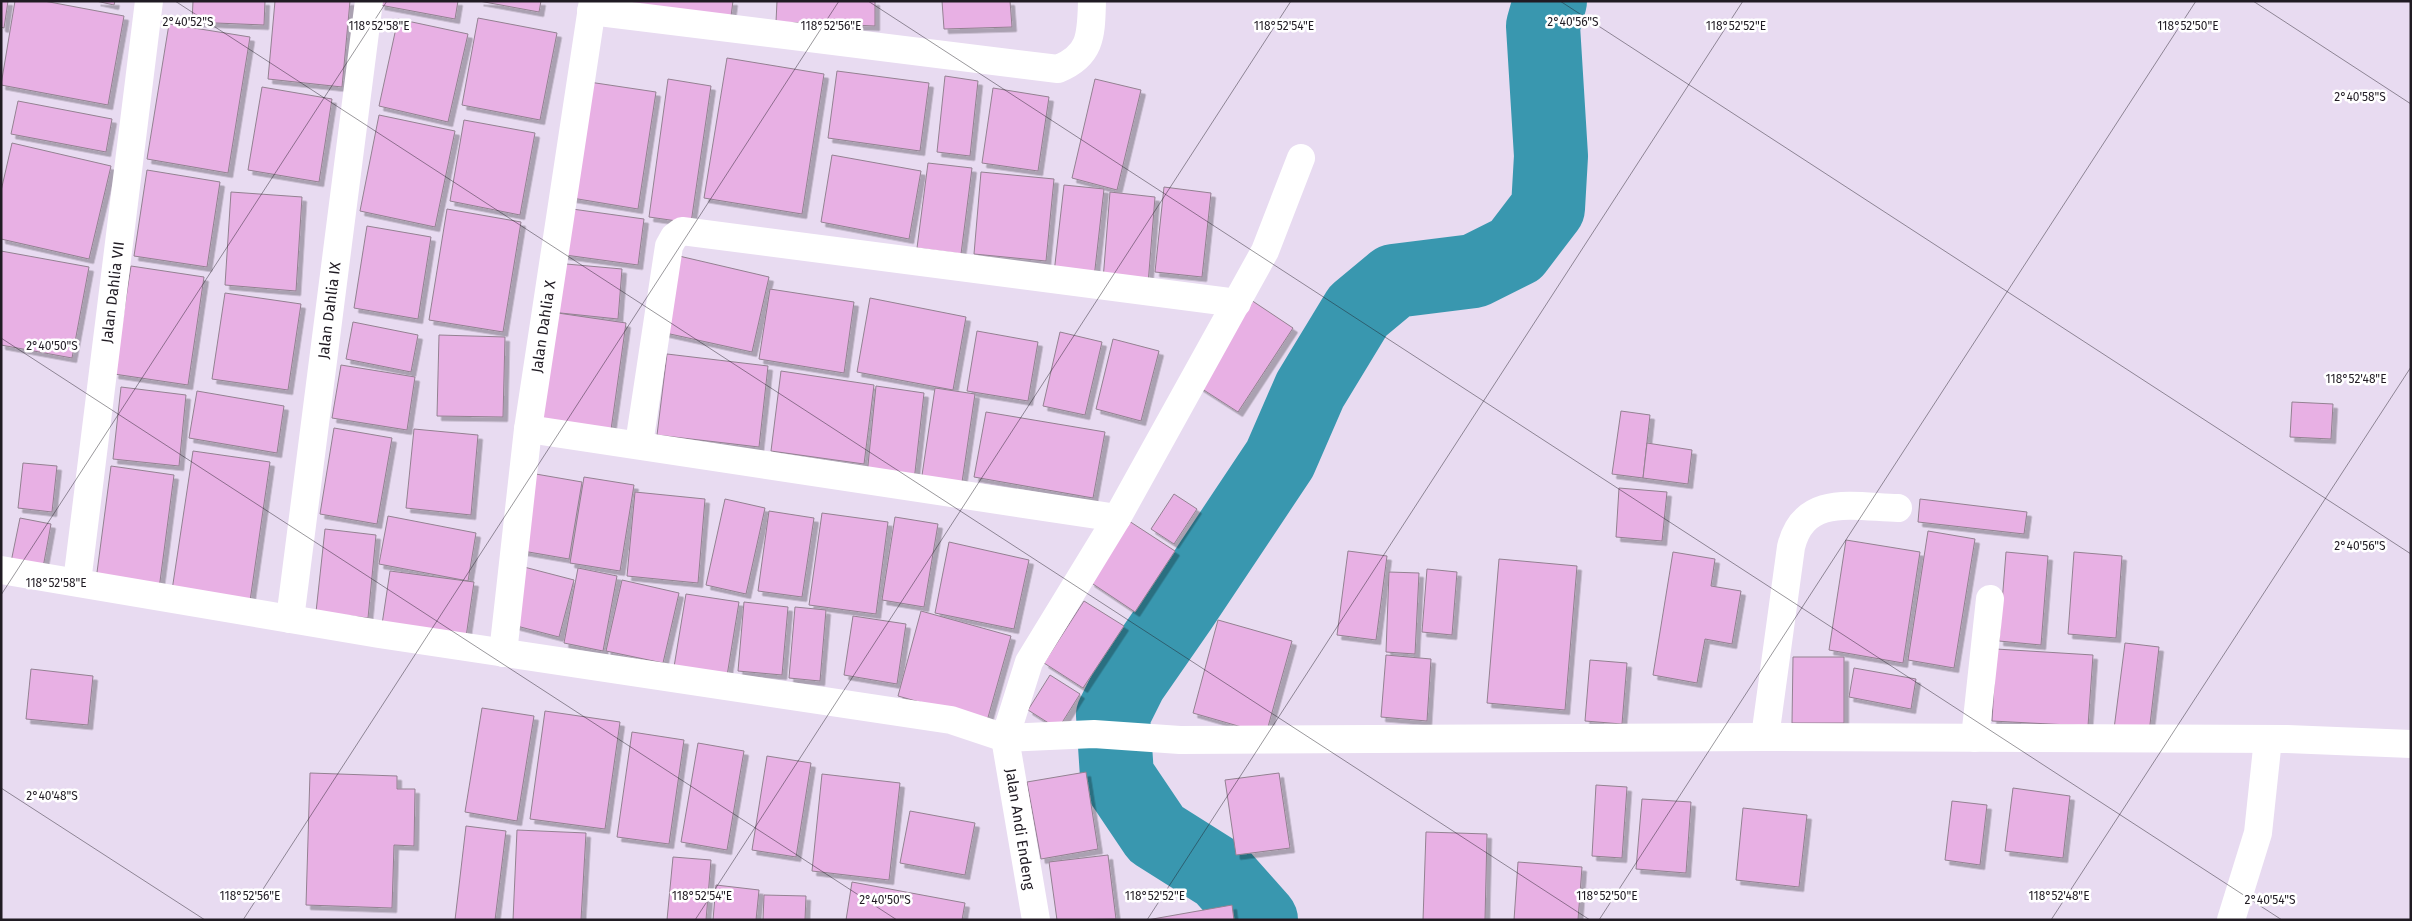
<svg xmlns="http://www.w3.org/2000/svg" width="2412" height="921" font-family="'Fira Sans',sans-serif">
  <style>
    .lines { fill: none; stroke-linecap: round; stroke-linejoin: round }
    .river { stroke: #3997af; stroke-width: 74 }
    .building { fill: #e8b0e4; stroke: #938191; filter: url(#shadow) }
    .minor { stroke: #fff; stroke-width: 28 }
    .ticks { fill: none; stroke: #201b23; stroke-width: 1; stroke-opacity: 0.45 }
    .labels { text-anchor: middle; stroke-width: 5; stroke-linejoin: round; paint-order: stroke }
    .street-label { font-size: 15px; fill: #201b23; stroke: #fff }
    .ticks-label { font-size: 12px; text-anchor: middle; fill: #201b23; stroke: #fff; stroke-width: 5; stroke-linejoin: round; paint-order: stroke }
  </style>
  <defs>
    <filter id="shadow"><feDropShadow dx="4.5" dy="4.5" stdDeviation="0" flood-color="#0004"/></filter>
  </defs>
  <rect width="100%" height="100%" fill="#e8dbf1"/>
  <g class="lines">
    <path class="river" d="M1261,920L1221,875L1156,834L1117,776L1113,715L1130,681L1180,609L1280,459L1310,390L1358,311L1394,281L1474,271L1516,250L1548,208L1551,156L1543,26L1550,1"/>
  </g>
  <g class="building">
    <path d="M1,1H8L4,28L1,27Z"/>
    <path d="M15,1H44L124,16L108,105L1,85Z"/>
    <path d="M96,1H115L114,5Z"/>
    <path d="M193,1H265L264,25L192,22Z"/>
    <path d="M275,1H350L342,87L268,79Z"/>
    <path d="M381,1H458L455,19L380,5Z"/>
    <path d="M479,1H541L539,12Z"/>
    <path d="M616,1H733L731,16Z"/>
    <path d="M777,1H875V26L776,22Z"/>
    <path d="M942,1H1010L1012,27L944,29Z"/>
    <path d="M478,18L557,33L540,120L462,105Z"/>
    <path d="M398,19L468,34L448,122L379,106Z"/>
    <path d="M169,24L250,37L228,173L147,159Z"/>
    <path d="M727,58L824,74L802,214L704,198Z"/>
    <path d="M837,71L929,83L920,151L828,138Z"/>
    <path d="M945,76L978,81L970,156L937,152Z"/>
    <path d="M668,79L711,86L691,223L649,217Z"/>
    <path d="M1095,79L1141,90L1117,190L1072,178Z"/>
    <path d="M589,82L656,92L638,209L572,198Z"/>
    <path d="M262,87L332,99L319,182L248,170Z"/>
    <path d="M993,88L1049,97L1038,171L982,163Z"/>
    <path d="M18,101L112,119L106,152L11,134Z"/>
    <path d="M379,115L455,131L435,227L360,211Z"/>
    <path d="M464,120L535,133L520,215L450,201Z"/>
    <path d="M12,143L111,166L89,259L1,239V191Z"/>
    <path d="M832,155L921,171L909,239L821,222Z"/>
    <path d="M928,163L972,168L961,254L917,248Z"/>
    <path d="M147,170L220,182L207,267L134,256Z"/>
    <path d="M981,172L1054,179L1046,261L974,254Z"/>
    <path d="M1064,185L1104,189L1094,278L1054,273Z"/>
    <path d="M1164,187L1211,193L1202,277L1155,272Z"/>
    <path d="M231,192L302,197L296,291L225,285Z"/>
    <path d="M1110,192L1155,197L1148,284L1103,280Z"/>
    <path d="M565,208L644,219L638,265L558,254Z"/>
    <path d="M447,209L521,222L503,332L429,320Z"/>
    <path d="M367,226L431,237L418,319L354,308Z"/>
    <path d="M1,251L89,267L72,358L1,345Z"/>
    <path d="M679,256L769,277L752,352L661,332Z"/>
    <path d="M555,263L622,269L618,319L551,312Z"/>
    <path d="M131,266L204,277L188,385L114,374Z"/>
    <path d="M770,289L854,302L844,373L759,359Z"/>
    <path d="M225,293L301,304L288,390L212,379Z"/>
    <path d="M870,298L966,317L953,390L857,372Z"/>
    <path d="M1251,300L1293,328L1238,412L1196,385Z"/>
    <path d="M551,312L626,323L610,437L535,426Z"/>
    <path d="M353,322L418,335L411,372L346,359Z"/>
    <path d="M977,331L1038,342L1028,401L967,391Z"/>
    <path d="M1060,332L1102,342L1085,415L1043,406Z"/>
    <path d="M439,335L505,337L503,417L437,416Z"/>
    <path d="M1113,339L1159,351L1141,421L1096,409Z"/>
    <path d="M667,354L768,366L759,447L657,435Z"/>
    <path d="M341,365L415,377L407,430L332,418Z"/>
    <path d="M781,371L874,385L864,464L771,451Z"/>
    <path d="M876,386L924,393L914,481L867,475Z"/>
    <path d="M121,387L186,395L179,466L113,459Z"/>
    <path d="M935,388L975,394L961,489L921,482Z"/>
    <path d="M197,391L284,406L277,453L189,438Z"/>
    <path d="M2292,402L2333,404L2331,439L2290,437Z"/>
    <path d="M1621,411L1650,415L1643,478L1612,474Z"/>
    <path d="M986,412L1105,432L1093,498L974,477Z"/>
    <path d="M334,428L392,438L377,524L320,514Z"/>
    <path d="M414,429L478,435L471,515L406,508Z"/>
    <path d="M1647,443L1692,450L1688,484L1643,478Z"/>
    <path d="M193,451L270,462L249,608L171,597Z"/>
    <path d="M23,463L57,466L52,512L18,508Z"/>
    <path d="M111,466L174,475L159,589L96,580Z"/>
    <path d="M530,473L582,482L569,559L517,550Z"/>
    <path d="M584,477L634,485L620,571L570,563Z"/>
    <path d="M1619,488L1667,492L1662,541L1616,537Z"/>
    <path d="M635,492L705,499L698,583L627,576Z"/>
    <path d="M1174,494L1197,509L1174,544L1151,529Z"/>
    <path d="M725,499L765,508L746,594L706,585Z"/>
    <path d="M1920,499L2027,512L2024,534L1918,522Z"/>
    <path d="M769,511L814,518L802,597L758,591Z"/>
    <path d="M822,513L888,522L876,614L809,605Z"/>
    <path d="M388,516L476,533L468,581L379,564Z"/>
    <path d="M895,517L938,524L924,607L882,600Z"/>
    <path d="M20,518L51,524L42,573L10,567Z"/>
    <path d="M1129,521L1175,551L1135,612L1090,582Z"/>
    <path d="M325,529L376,535L368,618L316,612Z"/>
    <path d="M1928,531L1975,539L1954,668L1908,660Z"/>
    <path d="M1846,540L1920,552L1903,663L1829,650Z"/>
    <path d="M949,542L1029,560L1014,629L935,613Z"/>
    <path d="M1348,551L1387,556L1376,640L1337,635Z"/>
    <path d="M1673,552L1715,559L1711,586L1741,591L1732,644L1705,639L1697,683L1653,675Z"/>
    <path d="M2006,552L2048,556L2041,645L1999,641Z"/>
    <path d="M2074,552L2122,556L2116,638L2068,634Z"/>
    <path d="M1499,559L1577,566L1565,710L1487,703Z"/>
    <path d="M524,567L574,580L559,637L509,624Z"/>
    <path d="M578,568L617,576L603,651L564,643Z"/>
    <path d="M1427,569L1457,572L1452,635L1422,632Z"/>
    <path d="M390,571L474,582L465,644L381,631Z"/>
    <path d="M1389,572L1419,573L1415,654L1386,652Z"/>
    <path d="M622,580L679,593L663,663L606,651Z"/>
    <path d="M686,594L739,602L726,682L673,673Z"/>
    <path d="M1084,601L1124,626L1083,688L1044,663Z"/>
    <path d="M744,602L788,607L782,675L738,671Z"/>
    <path d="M795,607L826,610L820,681L789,678Z"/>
    <path d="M921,611L1011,636L987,721L898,696Z"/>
    <path d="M853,616L906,624L897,684L844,675Z"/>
    <path d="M1218,620L1292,641L1266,734L1193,713Z"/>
    <path d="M2125,643L2159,647L2149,733L2114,729Z"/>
    <path d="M1996,649L2093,655L2088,726L1992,721Z"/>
    <path d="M1386,655L1431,659L1427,721L1381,717Z"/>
    <path d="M1793,657H1844V723H1792Z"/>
    <path d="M1590,660L1627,663L1622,724L1585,721Z"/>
    <path d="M1854,668L1916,679L1911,709L1849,697Z"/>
    <path d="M31,669L93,676L88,725L26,719Z"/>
    <path d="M1050,675L1080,694L1058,729L1028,710Z"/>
    <path d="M482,708L534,716L517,821L465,812Z"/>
    <path d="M545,711L620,722L605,829L530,819Z"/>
    <path d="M632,732L684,740L669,844L617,837Z"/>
    <path d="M698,743L744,751L727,850L681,842Z"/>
    <path d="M767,756L811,763L796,857L752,850Z"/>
    <path d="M1086,772L1098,849L1041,859L1027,782Z"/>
    <path d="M310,773L397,776V789H415L414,846L394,845L392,908L306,905Z"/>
    <path d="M1279,773L1290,848L1236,855L1225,780Z"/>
    <path d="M822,774L900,783L889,880L812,871Z"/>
    <path d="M1596,785L1627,787L1622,858L1592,856Z"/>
    <path d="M2013,788L2070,796L2063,858L2005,851Z"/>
    <path d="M1642,799L1691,802L1686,873L1636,869Z"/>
    <path d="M1952,801L1987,805L1980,865L1945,860Z"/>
    <path d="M1743,808L1807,815L1799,887L1736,880Z"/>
    <path d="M910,811L975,823L965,875L900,863Z"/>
    <path d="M466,826L506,831L495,920H455Z"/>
    <path d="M517,830L586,833L581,920H513Z"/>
    <path d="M1426,832L1487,834L1485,920H1423Z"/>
    <path d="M1108,855L1116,919L1057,920L1049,862Z"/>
    <path d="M673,857L711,860L706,920H667Z"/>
    <path d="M1518,862L1582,867L1578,920H1514Z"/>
    <path d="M852,882L965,903L962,920H846Z"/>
    <path d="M716,885L759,890L756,920H713Z"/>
    <path d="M764,895L806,896L805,920H763Z"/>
    <path d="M1232,905L1234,920H1147Z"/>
  </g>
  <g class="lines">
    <g class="minor">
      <path d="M591,11L1058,69C1092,55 1091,34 1092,1"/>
      <path d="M528,429L1117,518"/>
      <path d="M639,444L669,246L674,237L682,231L1237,303"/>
      <path d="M1,570L379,634L951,720L1005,738L1094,734L1180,740L1765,737L2287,739L2411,744"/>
      <path id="s1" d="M77,582L149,1"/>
      <path id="s2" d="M290,619L369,1"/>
      <path id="s3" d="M503,653L528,429L593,1"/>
      <path d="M1765,737L1791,547C1804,493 1855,507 1898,508"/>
      <path d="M1975,738L1990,599"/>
      <path d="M1036,920L1005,738L1029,662L1117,518L1265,251L1301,158"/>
      <path d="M2231,920L2258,833L2268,739"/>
    </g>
  </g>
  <path class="ticks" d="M175,1L1590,920M868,1L2282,920M1560,1L2411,554M2253,1L2411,104M1,338L897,920M1,595L387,1M1,788L205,920M243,920L839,1M695,920L1291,1M1147,920L1743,1M1599,920L2196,1M2051,920L2411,367"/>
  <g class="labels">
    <g class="street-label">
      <text dy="5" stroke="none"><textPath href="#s1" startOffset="292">Jalan Dahlia VII</textPath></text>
      <text dy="5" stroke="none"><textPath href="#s2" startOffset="311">Jalan Dahlia IX</textPath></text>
      <text dy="5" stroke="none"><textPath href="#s3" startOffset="329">Jalan Dahlia X</textPath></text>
      <text transform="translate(1020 829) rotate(81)" y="5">Jalan Andi Endeng</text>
    </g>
  </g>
  <g class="ticks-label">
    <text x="188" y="26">2°40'52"S</text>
    <text x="1573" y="26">2°40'56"S</text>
    <text x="1736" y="30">118°52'52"E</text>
    <text x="379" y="30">118°52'58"E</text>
    <text x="831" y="30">118°52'56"E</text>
    <text x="1284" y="30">118°52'54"E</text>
    <text x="2188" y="30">118°52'50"E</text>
    <text x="2360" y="101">2°40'58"S</text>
    <text x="52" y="350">2°40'50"S</text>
    <text x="2356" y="383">118°52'48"E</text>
    <text x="2360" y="550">2°40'56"S</text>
    <text x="56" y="587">118°52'58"E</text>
    <text x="52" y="800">2°40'48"S</text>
    <text x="250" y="900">118°52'56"E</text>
    <text x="702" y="900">118°52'54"E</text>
    <text x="1155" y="900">118°52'52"E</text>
    <text x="1607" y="900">118°52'50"E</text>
    <text x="2059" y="900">118°52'48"E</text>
    <text x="885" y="904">2°40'50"S</text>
    <text x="2270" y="904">2°40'54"S</text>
  </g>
  <rect width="2412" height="921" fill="none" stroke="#201b23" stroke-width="5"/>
</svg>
